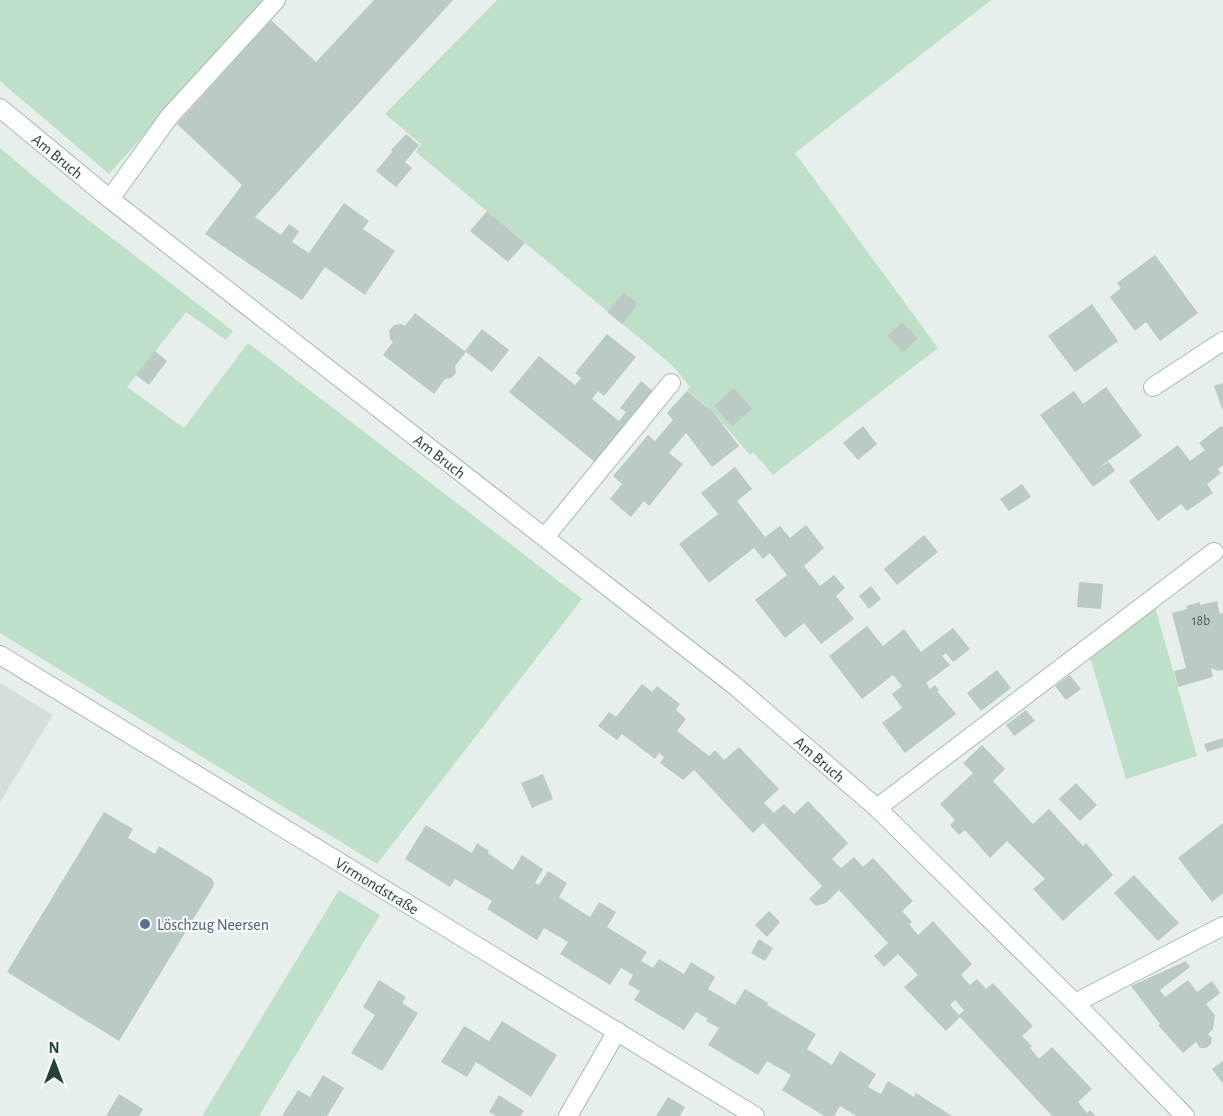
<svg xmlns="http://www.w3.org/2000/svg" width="1223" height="1116" font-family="'Alegreya Sans',sans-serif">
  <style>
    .built { fill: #d4dfda }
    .green { fill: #bfe0c8 }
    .building { fill: #bbcac4; fill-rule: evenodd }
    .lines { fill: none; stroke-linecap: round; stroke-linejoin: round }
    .lane-casing { stroke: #a8b8b2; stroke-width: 20 }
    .street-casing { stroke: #a8b8b2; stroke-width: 20 }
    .lane { stroke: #fff; stroke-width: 18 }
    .street { stroke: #fff; stroke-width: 18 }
    .service-dot { fill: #5c6f8a; stroke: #f7fbf9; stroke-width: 2 }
    .labels { text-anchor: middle; stroke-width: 4.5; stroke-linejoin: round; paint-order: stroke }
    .number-label { font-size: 14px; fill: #4a645c }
    .street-label { font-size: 16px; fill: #24423a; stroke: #f7fbf9 }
    .service-label { font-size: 16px; fill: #4e5e75; stroke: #f7fbf9; text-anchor: start }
  </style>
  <rect width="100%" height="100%" fill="#e6efeb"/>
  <path class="built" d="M0,683L53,715L0,802Z"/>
  <g class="green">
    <path d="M0,0H265L109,174L0,81Z"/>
    <path d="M497,0H991L795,153L938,348L773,475L753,452L750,455L714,413L687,390L690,387L673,366L416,152L421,144L385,114Z"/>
    <path d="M0,148L57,196L233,331L226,340L186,312L127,387L184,428L248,343L582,599L377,864L0,633Z"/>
    <path d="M1155,607L1197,756L1126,779L1090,657Z"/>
    <path d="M339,890L380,915L259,1116H202Z"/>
  </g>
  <g class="building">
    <path d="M374,0H453L255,217L281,235L289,224L299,231L292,242L309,253L344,203L369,221L363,229L395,251L365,295L325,267L302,300L205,234L242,185L177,124L271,20L316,62Z"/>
    <path d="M406,134L419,145L405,162L412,168L396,187L376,171L392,152L391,150Z"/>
    <path d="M487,211L525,243L508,262L470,231Z"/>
    <path d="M1155,255L1198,313L1160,341L1146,322L1135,331L1110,297L1121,288L1117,283Z"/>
    <path d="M624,292L638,304L622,324L607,312Z"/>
    <path d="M1092,304L1118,341L1075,372L1048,336Z"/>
    <path d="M415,313L466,352L455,366L456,373L451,378L445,379L434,394L383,355L393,342L390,339L389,331L394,325L402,324L405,326Z"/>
    <path d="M902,322L918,338L903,353L887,336Z"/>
    <path d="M482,329L509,350L492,372L465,351Z"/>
    <path d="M607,334L636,357L604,396L598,391L592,399L619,421L626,412L620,408L641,381L653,391L595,462L509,392L539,356L575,385L581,378L575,373Z"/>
    <path d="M155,351L167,361L149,385L136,375Z"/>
    <path d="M1223,383V411L1214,386Z"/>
    <path d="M1106,387L1142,436L1097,469L1109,462L1115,471L1093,487L1040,415L1074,391L1083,404Z"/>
    <path d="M734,388L752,409L732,426L714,406Z"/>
    <path d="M687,391L714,413L739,446L712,467L686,433L669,453L683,464L649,506L644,501L631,517L610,499L622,484L613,476L648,435L655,441L673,420L667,413Z"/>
    <path d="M863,426L877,444L858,460L843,443Z"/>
    <path d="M1221,426L1223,428V465L1218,469L1221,473L1207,484L1213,493L1187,511L1181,504L1158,521L1129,481L1178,445L1190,461L1205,450L1199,443Z"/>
    <path d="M735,467L752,489L737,501L765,537L780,526L790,538L806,525L824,548L804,566L820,586L834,575L845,588L836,596L854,619L821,644L804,623L785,638L755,600L787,575L770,553L763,559L754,548L709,583L679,544L718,514L701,493Z"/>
    <path d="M1022,484L1031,497L1009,511L1000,499Z"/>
    <path d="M924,535L938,552L897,585L884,569Z"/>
    <path d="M1079,582L1103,584L1101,609L1077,607Z"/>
    <path d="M871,586L881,599L869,609L859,596Z"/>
    <path d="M1217,601L1220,614L1223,613V670L1218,671L1211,668L1213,677L1178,687L1174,671L1186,668L1172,613L1187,609L1186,606L1200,602V605Z"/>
    <path d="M867,626L883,646L904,629L921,652L953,628L970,649L953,662L946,653L942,656L950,665L926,683L930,689L935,685L939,690L937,691L956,714L905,753L882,723L902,708L892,694L902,686L893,675L862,699L829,656Z"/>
    <path d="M997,670L1011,688L981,711L967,693Z"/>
    <path d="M1070,675L1081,689L1066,700L1055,686Z"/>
    <path d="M642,684L652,692L657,686L680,704L676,710L686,719L677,731L709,756L715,750L724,760L739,747L779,789L764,803L774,813L784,804L794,814L808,801L848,843L832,859L841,868L854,857L863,867L873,858L913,901L902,911L912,922L909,924L918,935L933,921L972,964L961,975L970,985L977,979L986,989L993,983L1033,1026L1022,1036L1032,1046L1030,1048L1039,1059L1052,1047L1092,1089L1078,1102L1087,1113L1090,1110L1096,1116H1052L960,1017L946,1031L904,987L918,975L898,954L884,967L874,956L888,943L839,890L826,903L816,906L809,899L822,886L763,823L753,833L694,770L683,780L660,763L664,757L659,753L655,759L622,734L617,740L598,726L609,712L616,717ZM955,1000L964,1010L959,1015L950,1005Z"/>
    <path d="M1026,710L1035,721L1014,736L1006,725Z"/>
    <path d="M1223,738V747L1207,752L1204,744Z"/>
    <path d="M982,745L1005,769L993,781L1030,821L1033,824L1049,809L1083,846L1086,843L1113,875L1063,921L1033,889L1045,879L1007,841L990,858L965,830L959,835L950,825L955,820L940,804L973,773L963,763Z"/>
    <path d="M543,774L553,799L532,808L521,783Z"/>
    <path d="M1076,783L1097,805L1080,821L1059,799Z"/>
    <path d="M104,812L133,829L128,838L155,854L159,846L211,878L214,883L213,887L119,1041L7,972Z"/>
    <path d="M1223,823V893L1212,902L1178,858Z"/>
    <path d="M426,825L472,853L477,843L489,851L488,853L511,869L513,870L522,855L543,869L535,883L539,885L548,871L567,883L559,897L585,914L590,917L599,902L616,912L607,927L647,952L641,961L653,968L659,959L684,974L691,962L715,977L708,989L735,1005L745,989L768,1003L767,1005L816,1034L807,1049L832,1065L840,1051L876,1074L868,1087L881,1094L888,1081L914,1097L916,1093L952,1116H856L840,1106L834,1116H824L782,1090L791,1075L767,1061L758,1075L708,1045L719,1028L706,1021L708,1019L696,1012L684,1030L634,1000L640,991L628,984L633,975L621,968L610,985L560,954L568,942L544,928L537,940L487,909L492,901L455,879L450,887L405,859Z"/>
    <path d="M1134,875L1179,923L1158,941L1114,893Z"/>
    <path d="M769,911L780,922L767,937L755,925Z"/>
    <path d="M759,939L773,948L765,961L751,953Z"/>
    <path d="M1186,961L1190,967L1160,990L1165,997L1188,980L1197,992L1212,981L1220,993L1206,1004L1215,1015L1213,1029L1208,1034L1212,1038L1211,1044L1206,1048H1200L1196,1042L1183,1053L1158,1025L1160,1024L1131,986Z"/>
    <path d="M379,980L406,997L402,1003L418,1013L382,1071L351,1053L375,1015L363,1007Z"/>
    <path d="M502,1021L557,1055L531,1097L476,1062L467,1077L441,1062L464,1026L489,1041Z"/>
    <path d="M1223,1061V1084L1212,1069Z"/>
    <path d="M323,1075L344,1088L327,1116H282L298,1090L310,1097Z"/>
    <path d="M119,1094L143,1109L139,1116H106Z"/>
    <path d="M499,1095L524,1111L520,1116H496L489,1112Z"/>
    <path d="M668,1097L685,1107L680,1116H656Z"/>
  </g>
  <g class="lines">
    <defs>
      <g id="lane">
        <path d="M110,199L169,117L276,0"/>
        <path d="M545,537L671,383"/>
      </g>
      <g id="street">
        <path id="s1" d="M0,108L110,199L734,685L877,808L1075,1003L1185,1116"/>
        <path d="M1153,387L1223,341"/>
        <path id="s2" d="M0,655L755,1116"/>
        <path d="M877,808L1214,552"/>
        <path d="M1075,1003L1223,926"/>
        <path d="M568,1116L617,1031"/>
      </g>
    </defs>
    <use href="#lane" class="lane-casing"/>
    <use href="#street" class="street-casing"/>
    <use href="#lane" class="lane"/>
    <use href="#street" class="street"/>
  </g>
  <circle class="service-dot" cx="145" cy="924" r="6"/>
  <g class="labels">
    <g class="number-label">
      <text x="1201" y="625">18b</text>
    </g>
    <g class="street-label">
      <text dy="6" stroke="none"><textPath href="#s1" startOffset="75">Am Bruch</textPath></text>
      <text dy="6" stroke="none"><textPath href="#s1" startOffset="561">Am Bruch</textPath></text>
      <text dy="6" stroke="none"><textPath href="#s1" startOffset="1047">Am Bruch</textPath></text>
      <text dy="6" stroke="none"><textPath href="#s2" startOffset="442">Virmondstraße</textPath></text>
    </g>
    <g class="service-label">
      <text x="157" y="930">Löschzug Neersen</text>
    </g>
  </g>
  <g transform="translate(54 1062)" stroke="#f7fbf9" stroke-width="4.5" paint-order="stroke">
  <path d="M0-4.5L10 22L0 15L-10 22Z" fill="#24423a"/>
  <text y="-9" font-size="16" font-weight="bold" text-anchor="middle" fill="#24423a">N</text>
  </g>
</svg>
